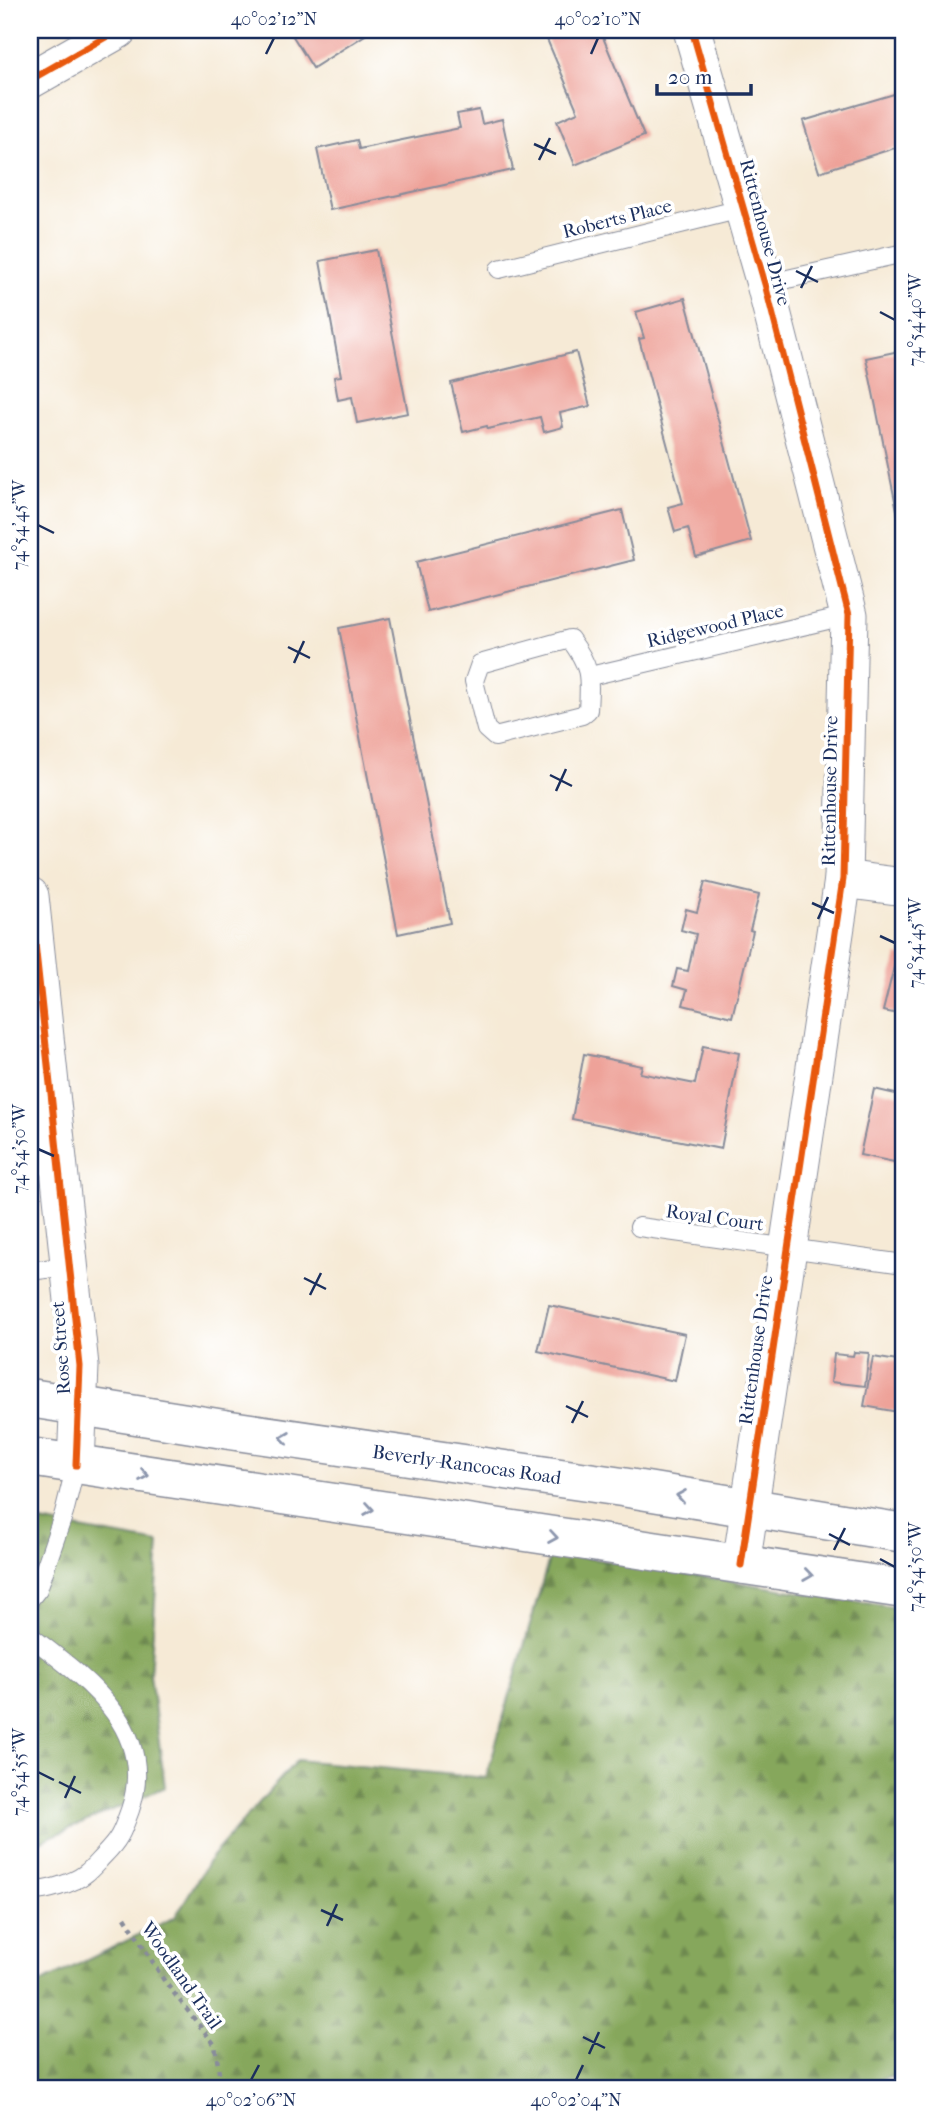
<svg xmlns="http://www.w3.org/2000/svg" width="934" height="2119" font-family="'IM FELL French Canon',serif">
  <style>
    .forest { fill: url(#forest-firs); stroke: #506b5d; stroke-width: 2 }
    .building { fill: #eea299 }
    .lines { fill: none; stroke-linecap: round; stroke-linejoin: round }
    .lane-casing { stroke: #888c9a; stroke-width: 20 }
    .street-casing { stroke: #888c9a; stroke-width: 39 }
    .primary-casing { stroke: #888c9a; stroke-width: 41 }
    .path { stroke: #888c9a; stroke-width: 4.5; stroke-dasharray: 5 5; stroke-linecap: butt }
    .lane { stroke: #fff; stroke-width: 18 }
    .street { stroke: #fff; stroke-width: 37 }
    .primary { stroke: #fff; stroke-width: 38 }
    .cycleway-casing { stroke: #fff; stroke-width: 11 }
    .cycleway { stroke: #e8590c; stroke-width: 7 }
    .oneway { stroke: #8d97ae }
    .ticks { fill: none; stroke: #1b2f5e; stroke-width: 2.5 }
    .labels { text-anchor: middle; stroke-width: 7; stroke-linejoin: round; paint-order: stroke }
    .street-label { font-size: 19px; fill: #1b2f5e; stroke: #fff }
    .neatline { fill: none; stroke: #1b2f5e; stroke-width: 2.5 }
    .ticks-label { font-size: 18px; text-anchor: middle; fill: #1b2f5e }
  </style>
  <defs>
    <pattern id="forest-firs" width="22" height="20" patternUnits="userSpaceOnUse" patternTransform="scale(1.75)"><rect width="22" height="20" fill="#86a75c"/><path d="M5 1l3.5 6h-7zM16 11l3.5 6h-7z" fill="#6d884f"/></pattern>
  </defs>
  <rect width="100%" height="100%" fill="#fff"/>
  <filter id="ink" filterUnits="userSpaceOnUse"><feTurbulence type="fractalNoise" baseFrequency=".0143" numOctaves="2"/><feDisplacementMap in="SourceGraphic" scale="14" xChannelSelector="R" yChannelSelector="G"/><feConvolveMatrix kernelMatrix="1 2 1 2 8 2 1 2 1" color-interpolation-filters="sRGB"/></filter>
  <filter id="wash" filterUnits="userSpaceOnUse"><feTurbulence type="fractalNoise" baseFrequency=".00686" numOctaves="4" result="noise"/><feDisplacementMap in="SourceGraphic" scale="28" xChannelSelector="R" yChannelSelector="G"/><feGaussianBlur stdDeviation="1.57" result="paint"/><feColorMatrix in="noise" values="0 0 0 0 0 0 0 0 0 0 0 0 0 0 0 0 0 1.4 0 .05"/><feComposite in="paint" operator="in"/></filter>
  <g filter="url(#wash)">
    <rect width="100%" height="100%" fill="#f6ead6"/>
    <g class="forest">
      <path d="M30,1520L159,1543L150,1675L165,1787L30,1846Z"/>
      <path d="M551,1552L904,1609V2075L830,2089H30V1988L175,1917L212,1856L297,1760L486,1778Z"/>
    </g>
    <g id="blocks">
      <g class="building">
        <path d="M289,30H373L313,68Z"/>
        <path d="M543,30H600L644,136L575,165L557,121L578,112Z"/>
        <path d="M904,91V145L819,172L803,121Z"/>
        <path d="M479,110L482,124L502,119L513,170L330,210L317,149L357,140L359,149L460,128L457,114Z"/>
        <path d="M376,250L408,413L357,423L352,397L338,400L334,377L341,376L320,261Z"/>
        <path d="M685,298L751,541L696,557L688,528L675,532L668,507L683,503L639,339L644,338L636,312Z"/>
        <path d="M904,350V539L903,540L866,358Z"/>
        <path d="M576,352L590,406L560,413L563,427L544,432L540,417L488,429L487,426L463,432L451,383Z"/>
        <path d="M622,510L634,560L428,612L416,562Z"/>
        <path d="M390,618L450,923L398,934L339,628Z"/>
        <path d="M705,882L759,895L750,930L753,931L732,1017L683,1005L687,990L673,986L677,969L688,971L696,934L681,930L686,909L697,912Z"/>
        <path d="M897,955L904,957V1015L883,1011Z"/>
        <path d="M703,1046L739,1053L721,1149L572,1119L584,1054L642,1066L640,1073L695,1084Z"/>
        <path d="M874,1089L904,1096V1164L860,1155Z"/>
        <path d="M549,1305L685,1334L675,1381L538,1351Z"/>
        <path d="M854,1352L869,1353L865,1386L831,1382L834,1354L853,1356Z"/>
        <path d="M873,1357L904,1362V1413L864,1406Z"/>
      </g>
    </g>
  </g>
  <g filter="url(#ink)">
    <use href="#blocks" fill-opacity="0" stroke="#888c9a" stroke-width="2"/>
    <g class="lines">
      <defs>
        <g id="lane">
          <path d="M499,269L745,208"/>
          <path d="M765,284L904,253"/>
          <path d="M570,639C591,667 590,676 588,710L582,715L495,737L486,729L474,681L480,664Z"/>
          <path d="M590,676L849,615"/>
          <path d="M639,1227L904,1264"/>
          <path d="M30,1271L69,1266"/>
          <path d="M30,1599L38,1589L64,1513L76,1465"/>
          <path d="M30,1636C86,1679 158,1729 130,1810C122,1832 120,1839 104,1855C98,1861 92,1869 85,1874C74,1883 44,1892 30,1891"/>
        </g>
        <g id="street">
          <path d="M692,30L765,284L849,615L843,879L741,1565"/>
          <path d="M30,80L118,30"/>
          <path d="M843,879L904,887"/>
          <path d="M30,896L80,1366L76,1465"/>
        </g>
        <g id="primary">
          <path d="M30,1398L230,1430L622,1487L904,1533"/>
          <path d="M30,1457L904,1589"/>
        </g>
      </defs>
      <use href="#lane" class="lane-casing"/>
      <use href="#street" class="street-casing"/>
      <use href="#primary" class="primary-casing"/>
      <path class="path" d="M125,1917L165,1982L215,2045L220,2079L216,2089"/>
      <use href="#lane" class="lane"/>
      <use href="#street" class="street"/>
      <use href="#primary" class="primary"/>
      <defs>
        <g id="cycleway">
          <path d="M692,30L765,284L849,615L843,879L741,1565"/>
          <path d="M30,80L118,30"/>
          <path d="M30,896L80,1366L76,1465"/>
        </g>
      </defs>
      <use href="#cycleway" class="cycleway-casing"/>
      <use href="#cycleway" class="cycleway"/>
    </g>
    <defs><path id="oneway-chevron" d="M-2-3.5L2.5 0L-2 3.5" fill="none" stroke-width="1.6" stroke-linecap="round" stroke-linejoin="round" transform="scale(1.75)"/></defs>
    <g class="oneway">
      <use href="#oneway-chevron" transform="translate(285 1438) rotate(-172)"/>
      <use href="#oneway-chevron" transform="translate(144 1475) rotate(9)"/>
      <use href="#oneway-chevron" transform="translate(681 1496) rotate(-171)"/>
      <use href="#oneway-chevron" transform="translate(369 1509) rotate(9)"/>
      <use href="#oneway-chevron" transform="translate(553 1537) rotate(9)"/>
      <use href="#oneway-chevron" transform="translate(808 1575) rotate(8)"/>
    </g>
  </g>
  <path class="ticks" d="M266,54L274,38M591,54L598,38M534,144L556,154M539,160L550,138M796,271L818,282M801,288L812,266M880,312L895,320M38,525L54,533M288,647L310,658M294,663L304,641M550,775L572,786M556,791L566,769M812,903L834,913M818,919L828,897M880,936L895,943M38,1149L54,1156M304,1278L326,1289M310,1295L321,1273M566,1406L588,1417M572,1423L583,1401M829,1534L850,1545M834,1550L845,1528M880,1559L895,1567M38,1772L54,1780M59,1782L81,1793M65,1798L75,1776M321,1910L343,1920M327,1926L337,1904M583,2037L605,2048M589,2054L599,2032M251,2080L259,2065M576,2080L583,2065"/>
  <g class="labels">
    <g class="street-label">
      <text transform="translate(617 218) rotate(-14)" y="7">Roberts Place</text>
      <text transform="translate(766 232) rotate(75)" y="7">Rittenhouse Drive</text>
      <text transform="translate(715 625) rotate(-13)" y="7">Ridgewood Place</text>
      <text transform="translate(829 791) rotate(-89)" y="7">Rittenhouse Drive</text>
      <text transform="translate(715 1217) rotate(8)" y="7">Royal Court</text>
      <text transform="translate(60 1348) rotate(-94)" y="7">Rose Street</text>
      <text transform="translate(755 1350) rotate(-82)" y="7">Rittenhouse Drive</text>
      <text transform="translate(467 1464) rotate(8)" y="7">Beverly-Rancocas Road</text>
      <text transform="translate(182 1975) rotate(55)" y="7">Woodland Trail</text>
    </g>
  </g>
  <rect width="934" height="2119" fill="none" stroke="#fff" stroke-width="77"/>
  <path d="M657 84v10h94v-10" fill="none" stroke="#1b2f5e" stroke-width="3.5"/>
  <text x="668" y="84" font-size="21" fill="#1b2f5e" stroke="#ffffff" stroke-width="5" paint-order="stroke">20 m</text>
  <rect x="38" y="38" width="857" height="2042" class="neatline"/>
  <g class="ticks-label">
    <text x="274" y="25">40°02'12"N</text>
    <text x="598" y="25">40°02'10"N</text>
    <text transform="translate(915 320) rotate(-90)" y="6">74°54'40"W</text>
    <text transform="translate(19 525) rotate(-90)" y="6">74°54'45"W</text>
    <text transform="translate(915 943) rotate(-90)" y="6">74°54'45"W</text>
    <text transform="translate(19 1149) rotate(-90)" y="6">74°54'50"W</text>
    <text transform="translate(915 1567) rotate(-90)" y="6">74°54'50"W</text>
    <text transform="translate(19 1772) rotate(-90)" y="6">74°54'55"W</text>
    <text x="251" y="2106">40°02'06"N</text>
    <text x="576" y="2106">40°02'04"N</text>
  </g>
</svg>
